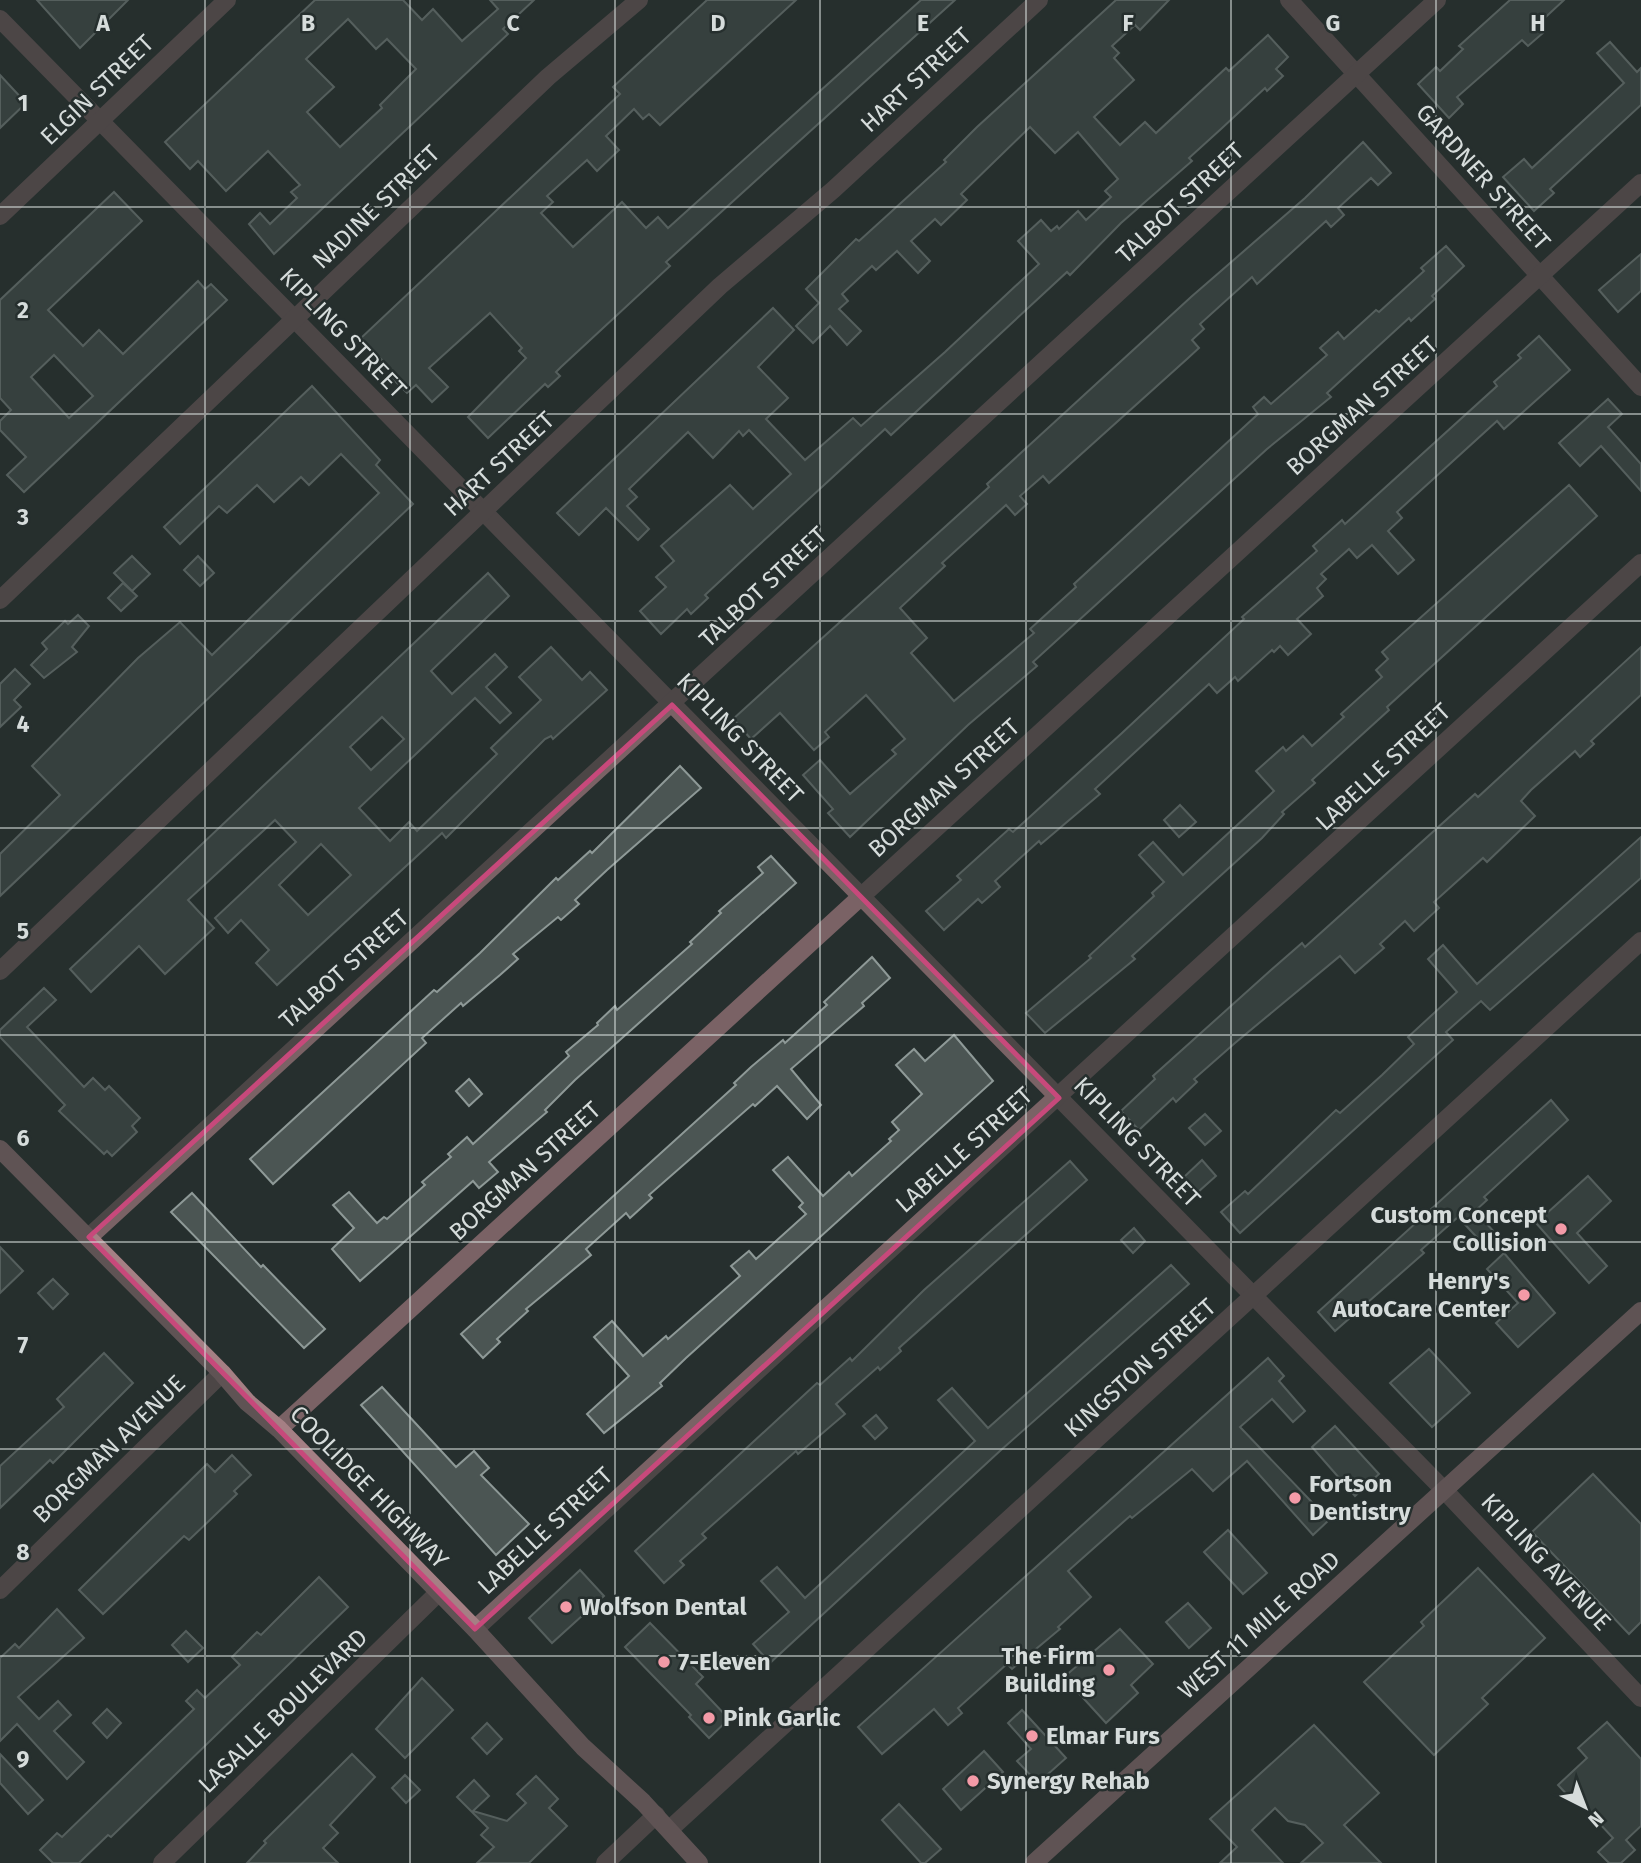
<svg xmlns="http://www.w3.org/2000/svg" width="1641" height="1863" font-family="'Fira Sans',sans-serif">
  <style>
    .building { fill: #4b5553; stroke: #8e9997; stroke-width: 2; fill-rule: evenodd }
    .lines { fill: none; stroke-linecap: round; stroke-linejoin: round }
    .street { stroke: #7a6265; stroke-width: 18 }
    .secondary { stroke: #a57f84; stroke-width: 18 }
    .marked { fill: none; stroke: #c7497b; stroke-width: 5; stroke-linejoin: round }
    .grid { fill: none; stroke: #d6dcdb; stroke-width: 2; stroke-opacity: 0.55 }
    .poi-dot { fill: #f39aa7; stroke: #262f2e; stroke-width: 2.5 }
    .labels { text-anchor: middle; stroke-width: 5; stroke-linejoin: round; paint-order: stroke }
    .street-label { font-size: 24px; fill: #d6dcdb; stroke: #262f2e }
    .poi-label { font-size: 24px; font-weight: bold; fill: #d6dcdb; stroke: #262f2e; text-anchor: start }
    .grid-label { font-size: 23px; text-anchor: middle; font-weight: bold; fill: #d6dcdb; stroke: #262f2e; stroke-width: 5; stroke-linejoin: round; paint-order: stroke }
  </style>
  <rect width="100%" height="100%" fill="#262f2e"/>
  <g class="building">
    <path d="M37,0H128L80,48Z"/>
    <path d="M315,0H403L422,20L433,9L462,41L498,9L490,0H534L503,29L508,34L274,254L249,224L260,213L270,224L297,198L291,192L300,185L268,151L226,191L198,161L190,169L165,142ZM348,19L376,49L387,39L416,69L380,105L382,108L340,147L307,112L334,87L306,59Z"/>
    <path d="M707,0H796L660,125L649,114L643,119L634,109L606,136L619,150L597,171L587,160L547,196L553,202L541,213L573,247L622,202L646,228L658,217L668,228L921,0H955L666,262L670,266L561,367L556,372L560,376L548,387L545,384L488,438L468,417L526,358L519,351L522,348L490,313L429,368L448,387L432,402L416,385L407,393L393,379L397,376L361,338L620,94L613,87Z"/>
    <path d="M1116,0H1169L1140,30L1135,25L1112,46L1119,53L1114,58L1134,80L1094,117L1120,145L1145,122L1156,133L1226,68L1229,71L1268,35L1288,57L1276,69L1283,76L1267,91L1265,88L1221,129L1189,158L1192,161L1121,223L1070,275L1067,272L891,435L885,429L748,555L705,595L708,598L691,614L687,609L661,634L640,611L666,587L656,577L674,561L661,546L730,485L753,509L791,474L749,430L743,436L739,431L713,458L688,432L629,489L637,497L627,506L649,529L638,540L606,508L579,535L557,513L773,308L794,330L758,367L788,398L766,419L805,460L853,418L861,426L945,352L1039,264L1018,241L1041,220L1051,231L1057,226L1059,229L1078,211L1086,220L1111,197L1105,191L1118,179L1078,132L1055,153L1030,127L961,194L967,200L941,225L935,219L911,241L930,261L918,273L897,251L876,270L872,266L842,294L848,301L839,309L861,331L847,345L830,326L813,343L796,326L819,303L806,289L856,239L859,241L946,162L944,160L977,127Z"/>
    <path d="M1510,0H1564L1536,26L1543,33L1528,46L1522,40L1457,97L1463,104L1449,118L1418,84L1436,67L1440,71L1463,49L1459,46Z"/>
    <path d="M1610,42L1637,72L1641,68V105L1550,189L1554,193L1534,211L1503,177L1524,159L1532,168L1624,83L1597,53Z"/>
    <path d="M0,75L26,103L0,128Z"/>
    <path d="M1363,142L1391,173L1378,185L1371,178L1338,208L1344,215L1331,227L1326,221L1257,284L1252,277L1200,324L1204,329L1192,340L1199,348L1187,359L1049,483L1043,476L1020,496L1027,504L1015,515L1006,505L942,563L945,566L900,608L927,638L911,653L954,701L1034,633L1030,629L1076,587L1074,584L1245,426L1258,414L1253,407L1264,397L1271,404L1327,355L1320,348L1338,332L1344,339L1376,310L1379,312L1424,271L1421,268L1446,246L1464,266L1432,296L1435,299L1411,321L1409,318L1327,393L1331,397L1267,449L1033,662L1037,666L968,725L850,837L828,813L833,809L803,775L820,760L850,794L896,754L892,750L905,739L866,695L825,732L829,737L814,750L780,713L751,739L733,719L989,487L987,484L1191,297L1305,198Z"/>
    <path d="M114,192L142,221L48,310L83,346L99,330L123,354L198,281L205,289L211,284L227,300L24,492L7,475L26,457L0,430V421L11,410L0,398V300ZM54,355L93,396L69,418L31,377Z"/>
    <path d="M1641,254V291L1618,312L1599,290Z"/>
    <path d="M1539,336L1570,370L1504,429L1497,421L1397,512L1402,518L1388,531L1414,560L1398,574L1372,545L1357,558L1349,549L1321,574L1326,579L1317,588L1323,596L1297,619L1311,634L1288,655L1280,646L1274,652L1272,650L1238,681L1235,677L1217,693L1209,684L1095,789L1100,794L1041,844L1039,841L995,881L1000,887L982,903L978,899L944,930L926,911L961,880L957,876L1009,829L1013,832L1122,733L1244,619L1242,617L1317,551L1313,546L1342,520L1345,524L1497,386L1494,382L1521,358L1518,355Z"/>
    <path d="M312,386L380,460L376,465L413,504L0,896V854L60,795L32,766L138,658L180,622L212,655L379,493L341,454L309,485L301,477L274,502L257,485L227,513L219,506L180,544L164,527Z"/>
    <path d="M1608,399L1622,414L1608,427L1641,464V491L1601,446L1580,466L1559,443Z"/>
    <path d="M1569,485L1597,516L1387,707L1389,710L1312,780L1315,783L1282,812L1284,814L1262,838L1132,956L1135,959L1045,1033L1026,1013L1091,958L1089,956L1154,896L1152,893L1164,882L1139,855L1153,842L1183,875L1274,791L1256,771L1283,747L1286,751L1303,736L1312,746L1344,717L1341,714L1382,677L1376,670L1388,659L1382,652Z"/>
    <path d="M132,556L150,574L132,591L114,573Z"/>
    <path d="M198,556L214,573L200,586L184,570Z"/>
    <path d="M488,573L509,596L431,671L452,694L495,654L507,667L486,687L511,713L500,723L475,698L359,808L390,841L409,822L417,831L497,754L491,748L541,700L519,677L551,647L582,680L590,672L607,690L553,739L551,736L545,739L446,838L442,833L277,985L256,963L269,950L241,920L228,933L215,918L296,842L275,820L188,900L214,928L165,974L139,946L91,992L70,969ZM382,717L404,739L371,770L350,747ZM321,844L351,875L308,915L279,885Z"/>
    <path d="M123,583L137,596L121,611L108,598Z"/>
    <path d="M78,615L89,626L72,647L77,652L44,678L31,665L47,649L42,643L65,621L68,624Z"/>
    <path d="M1641,647V695L1591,741L1594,744L1580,757L1575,751L1531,790L1521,801L1535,816L1487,862L1483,858L1434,902L1439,908L1414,931L1405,921L1380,944L1384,948L1355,973L1340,956L1235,1043L1194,1079L1197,1082L1176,1102L1173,1098L1139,1130L1121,1111L1155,1079L1153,1076L1271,970L1302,943L1305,947L1475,794L1478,797Z"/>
    <path d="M15,669L30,684L14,700L21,707L0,727V684Z"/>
    <path d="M680,766L701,788L607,870L575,900L579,904L561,920L558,917L513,954L518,959L500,975L463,1006L461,1003L422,1038L426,1043L273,1184L250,1159L434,990L437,992L480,953L556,878L558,880L590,851L592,853Z"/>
    <path d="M1180,805L1196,822L1179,837L1164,820Z"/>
    <path d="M1641,837V878L1490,1010L1481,1001L1446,1032L1453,1040L1240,1233L1221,1212L1245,1191L1248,1194L1336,1110L1340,1113L1382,1075L1414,1044L1408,1037L1457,992L1428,959L1443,945L1477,984Z"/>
    <path d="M771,856L796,883L575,1080L545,1110L547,1112L489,1162L498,1172L479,1188L473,1181L360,1281L332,1249L354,1228L333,1205L349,1192L377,1223L384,1217L387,1219L425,1185L422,1182L451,1157L448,1154L467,1137L473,1144L569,1056L566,1052L598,1025L597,1023L615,1006L617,1010L692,944L690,942L721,913L719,911L763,873L758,867Z"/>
    <path d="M872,957L890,978L862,1003L864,1006L791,1069L821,1105L807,1119L777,1086L755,1106L753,1104L649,1195L652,1198L630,1218L626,1213L586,1249L591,1255L526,1309L528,1311L497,1339L500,1342L483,1358L461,1334L736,1085L734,1083L751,1067L783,1040L785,1043L827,1005L824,1002Z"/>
    <path d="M44,988L56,1000L27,1027L84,1087L93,1078L105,1090L109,1086L140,1118L132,1126L137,1132L112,1156L107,1151L104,1154L59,1111L65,1105L0,1037V1030Z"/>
    <path d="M954,1035L993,1081L686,1358L660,1383L662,1386L604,1433L587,1414L629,1376L594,1337L612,1321L643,1356L666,1336L668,1339L740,1276L731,1266L749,1251L756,1259L806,1214L799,1207L803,1203L773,1170L788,1157L823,1196L849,1172L852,1176L891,1141L889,1139L899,1130L892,1122L922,1094L896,1065L914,1049L925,1061Z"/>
    <path d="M469,1079L482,1094L469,1106L456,1091Z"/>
    <path d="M1551,1100L1568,1120L1484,1197L1487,1200L1475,1211L1496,1234L1484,1245L1458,1217L1421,1250L1424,1253L1335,1331L1318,1312Z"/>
    <path d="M1205,1114L1221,1131L1205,1145L1189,1128Z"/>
    <path d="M1202,1160L1216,1176L1198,1192L1184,1177Z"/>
    <path d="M1070,1161L1087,1180L899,1348L901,1351L880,1370L878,1367L836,1404L845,1414L798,1454L796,1451L702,1534L706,1538L680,1561L684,1565L664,1583L635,1551L817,1383L820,1385L850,1358L852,1361L924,1290Z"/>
    <path d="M1588,1176L1611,1201L1577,1233L1607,1266L1589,1283L1536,1223Z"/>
    <path d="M192,1193L261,1267L263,1265L325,1329L304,1348L171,1212Z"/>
    <path d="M1134,1228L1145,1241L1133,1253L1121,1240Z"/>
    <path d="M0,1247L23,1271L0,1293Z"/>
    <path d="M1504,1253L1555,1313L1518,1347L1496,1323L1518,1303L1487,1269Z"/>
    <path d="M1171,1265L1189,1284L1001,1450L770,1663L753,1644L789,1612L761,1581L777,1567L805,1598L975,1441L938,1400L952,1388L988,1428Z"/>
    <path d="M53,1279L68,1294L53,1309L38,1293Z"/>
    <path d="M1429,1349L1470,1393L1432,1427L1390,1383Z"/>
    <path d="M104,1353L133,1383L53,1463L50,1460L0,1508V1466L64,1407L57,1399Z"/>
    <path d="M1268,1358L1284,1376L1279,1381L1305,1411L1293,1422L1272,1399L1240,1427L1329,1520L1313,1535L1247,1461L1213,1491L1192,1469L1132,1518L1130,1516L1068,1571L1091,1597L1058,1627L1060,1629L1012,1669L1007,1664L958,1708L962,1713L948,1725L934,1709L882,1754L858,1727Z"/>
    <path d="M382,1387L456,1467L474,1451L489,1468L481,1475L529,1524L496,1555L361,1405Z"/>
    <path d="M876,1415L887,1428L875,1439L863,1426Z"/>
    <path d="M1335,1426L1379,1474L1355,1496L1312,1447Z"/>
    <path d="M232,1455L251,1475L234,1491L237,1494L189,1540L184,1536L103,1614L79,1590L207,1464L215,1472Z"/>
    <path d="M1593,1474L1641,1524V1622L1629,1634L1532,1532Z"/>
    <path d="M1228,1530L1267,1573L1243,1594L1204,1552Z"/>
    <path d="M1478,1568L1545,1638L1482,1698L1488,1704L1434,1755L1364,1682L1424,1626L1421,1622Z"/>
    <path d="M580,1570L604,1596L552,1643L529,1618Z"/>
    <path d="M319,1577L348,1607L111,1837L108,1835L79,1863H53L40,1850L57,1833L62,1837L194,1709L186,1701L197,1690L205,1698L240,1665L232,1657L257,1632L261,1635Z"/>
    <path d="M1188,1603L1211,1628L1189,1648L1166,1622Z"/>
    <path d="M57,1609L84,1638L18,1697L39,1719L58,1701L71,1715L54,1731L84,1762L67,1779L17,1724L0,1741V1658L15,1644L19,1648Z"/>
    <path d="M650,1623L703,1677L696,1684L729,1719L709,1738L689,1717L691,1715L625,1647Z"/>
    <path d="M1120,1629L1153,1664L1131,1685L1138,1693L1106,1723L1064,1677Z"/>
    <path d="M186,1631L203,1648L188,1662L172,1645Z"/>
    <path d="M422,1678L453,1710L405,1758L376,1729Z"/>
    <path d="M107,1709L121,1723L107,1738L93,1723Z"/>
    <path d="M1022,1710L1066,1758L1038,1783L1017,1761L1031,1749L1008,1723Z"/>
    <path d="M1607,1722L1641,1759V1826L1626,1840L1635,1850L1621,1863H1609L1598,1852L1613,1838L1575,1797L1572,1800L1558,1785L1587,1758L1578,1748Z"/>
    <path d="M487,1723L502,1739L487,1754L472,1738Z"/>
    <path d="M1314,1725L1379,1793L1344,1825L1381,1863H1301L1323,1843L1305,1825L1288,1821L1275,1808L1252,1830L1283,1863H1220L1237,1847L1210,1819Z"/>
    <path d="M984,1751L1003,1772L961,1810L943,1789Z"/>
    <path d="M0,1754L43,1800L28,1814L0,1783Z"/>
    <path d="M352,1754L375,1777L330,1825L338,1833L323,1848L338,1863H247L266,1843L264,1841Z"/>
    <path d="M405,1775L420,1790L406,1803L392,1788Z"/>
    <path d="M536,1776L558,1799L549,1808L567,1826L529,1863H477L494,1847L481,1835L488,1828L457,1797L474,1780L489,1796L473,1811L507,1821L526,1803L517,1794Z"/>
    <path d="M899,1804L941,1849L925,1863H921L882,1820Z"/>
  </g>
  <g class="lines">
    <g class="street">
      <path d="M1289,0L1641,387"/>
      <path d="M0,19L1445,1491L1641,1698"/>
      <path d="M0,216L227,0"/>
      <path d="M0,600L548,77L639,0"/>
      <path d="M0,971L720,286L833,190L1039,0"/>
      <path d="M89,1237L1437,0"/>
      <path d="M279,1429L1641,183"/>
      <path d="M0,1590L222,1373"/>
      <path d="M475,1629L1641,563"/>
      <path d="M670,1829L1641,941"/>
      <path d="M162,1863L438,1593"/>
      <path d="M605,1863L656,1815"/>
    </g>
    <g class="secondary">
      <path d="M0,1149L222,1373L247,1402L279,1429L475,1629L583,1747L643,1802L699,1863"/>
      <path d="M1034,1863L1641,1311"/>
    </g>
  </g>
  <path d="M0 0H1641V1863H0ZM672,705L1059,1098L475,1629L89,1237Z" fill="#262f2e" fill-opacity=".55" fill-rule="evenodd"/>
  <path class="marked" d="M672,705L1059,1098L475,1629L89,1237Z"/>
  <path class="grid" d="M205,0V1863M410,0V1863M615,0V1863M820,0V1863M1026,0V1863M1231,0V1863M1436,0V1863M0,207H1641M0,414H1641M0,621H1641M0,828H1641M0,1035H1641M0,1242H1641M0,1449H1641M0,1656H1641"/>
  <g class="poi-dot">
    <circle cx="1561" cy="1229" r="7"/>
    <circle cx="1524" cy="1295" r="7"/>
    <circle cx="1295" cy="1498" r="7"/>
    <circle cx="566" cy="1607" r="7"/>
    <circle cx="664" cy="1662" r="7"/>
    <circle cx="1109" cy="1670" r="7"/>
    <circle cx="709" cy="1718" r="7"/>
    <circle cx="1032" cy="1736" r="7"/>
    <circle cx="973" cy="1781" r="7"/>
  </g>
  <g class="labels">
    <g class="street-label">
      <text transform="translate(916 80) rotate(-43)" y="8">HART STREET</text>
      <text transform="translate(97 90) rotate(-44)" y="8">ELGIN STREET</text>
      <text transform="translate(1483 177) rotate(48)" y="8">GARDNER STREET</text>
      <text transform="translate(1180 203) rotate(-43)" y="8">TALBOT STREET</text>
      <text transform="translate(376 207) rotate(-44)" y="8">NADINE STREET</text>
      <text transform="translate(343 333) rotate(46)" y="8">KIPLING STREET</text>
      <text transform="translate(1362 406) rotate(-42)" y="8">BORGMAN STREET</text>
      <text transform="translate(499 464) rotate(-43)" y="8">HART STREET</text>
      <text transform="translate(763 587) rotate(-43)" y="8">TALBOT STREET</text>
      <text transform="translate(740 738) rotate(46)" y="8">KIPLING STREET</text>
      <text transform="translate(1383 767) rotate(-43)" y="8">LABELLE STREET</text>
      <text transform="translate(944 788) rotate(-42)" y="8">BORGMAN STREET</text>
      <text transform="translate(344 969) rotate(-42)" y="8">TALBOT STREET</text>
      <text transform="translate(1137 1142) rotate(46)" y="8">KIPLING STREET</text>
      <text transform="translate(964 1150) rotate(-42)" y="8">LABELLE STREET</text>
      <text transform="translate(525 1171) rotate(-42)" y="8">BORGMAN STREET</text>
      <text transform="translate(1140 1368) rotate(-42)" y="8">KINGSTON STREET</text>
      <text transform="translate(109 1449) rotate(-44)" y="8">BORGMAN AVENUE</text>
      <text transform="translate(369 1487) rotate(46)" y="8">COOLIDGE HIGHWAY</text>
      <text transform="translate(545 1531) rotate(-43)" y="8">LABELLE STREET</text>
      <text transform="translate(1546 1562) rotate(47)" y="8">KIPLING AVENUE</text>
      <text transform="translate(1259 1625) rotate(-42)" y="8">WEST 11 MILE ROAD</text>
      <text transform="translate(283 1711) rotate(-44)" y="8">LASALLE BOULEVARD</text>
    </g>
    <g class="poi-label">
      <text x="1547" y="1223" text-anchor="end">Custom Concept<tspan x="1547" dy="28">Collision</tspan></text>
      <text x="1510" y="1289" text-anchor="end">Henry's<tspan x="1510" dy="28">AutoCare Center</tspan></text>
      <text x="1309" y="1492">Fortson<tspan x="1309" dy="28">Dentistry</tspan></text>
      <text x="580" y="1615">Wolfson Dental</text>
      <text x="1095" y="1664" text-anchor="end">The Firm<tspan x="1095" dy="28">Building</tspan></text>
      <text x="678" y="1670">7-Eleven</text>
      <text x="723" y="1726">Pink Garlic</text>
      <text x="1046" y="1744">Elmar Furs</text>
      <text x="987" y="1789">Synergy Rehab</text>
    </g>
  </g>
  <g class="grid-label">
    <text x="103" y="31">A</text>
    <text x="308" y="31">B</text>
    <text x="513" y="31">C</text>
    <text x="718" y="31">D</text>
    <text x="923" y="31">E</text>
    <text x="1128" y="31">F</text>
    <text x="1333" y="31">G</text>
    <text x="1538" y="31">H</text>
    <text x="23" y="111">1</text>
    <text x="23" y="318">2</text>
    <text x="23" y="525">3</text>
    <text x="23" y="732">4</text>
    <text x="23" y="939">5</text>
    <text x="23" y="1146">6</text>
    <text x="23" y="1353">7</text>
    <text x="23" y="1560">8</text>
    <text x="23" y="1767">9</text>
  </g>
  <g transform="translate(1585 1807) rotate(138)" stroke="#262f2e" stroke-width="5" paint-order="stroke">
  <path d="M0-5L12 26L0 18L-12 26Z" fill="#d6dcdb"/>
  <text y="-10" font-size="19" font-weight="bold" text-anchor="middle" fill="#d6dcdb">N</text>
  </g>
</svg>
